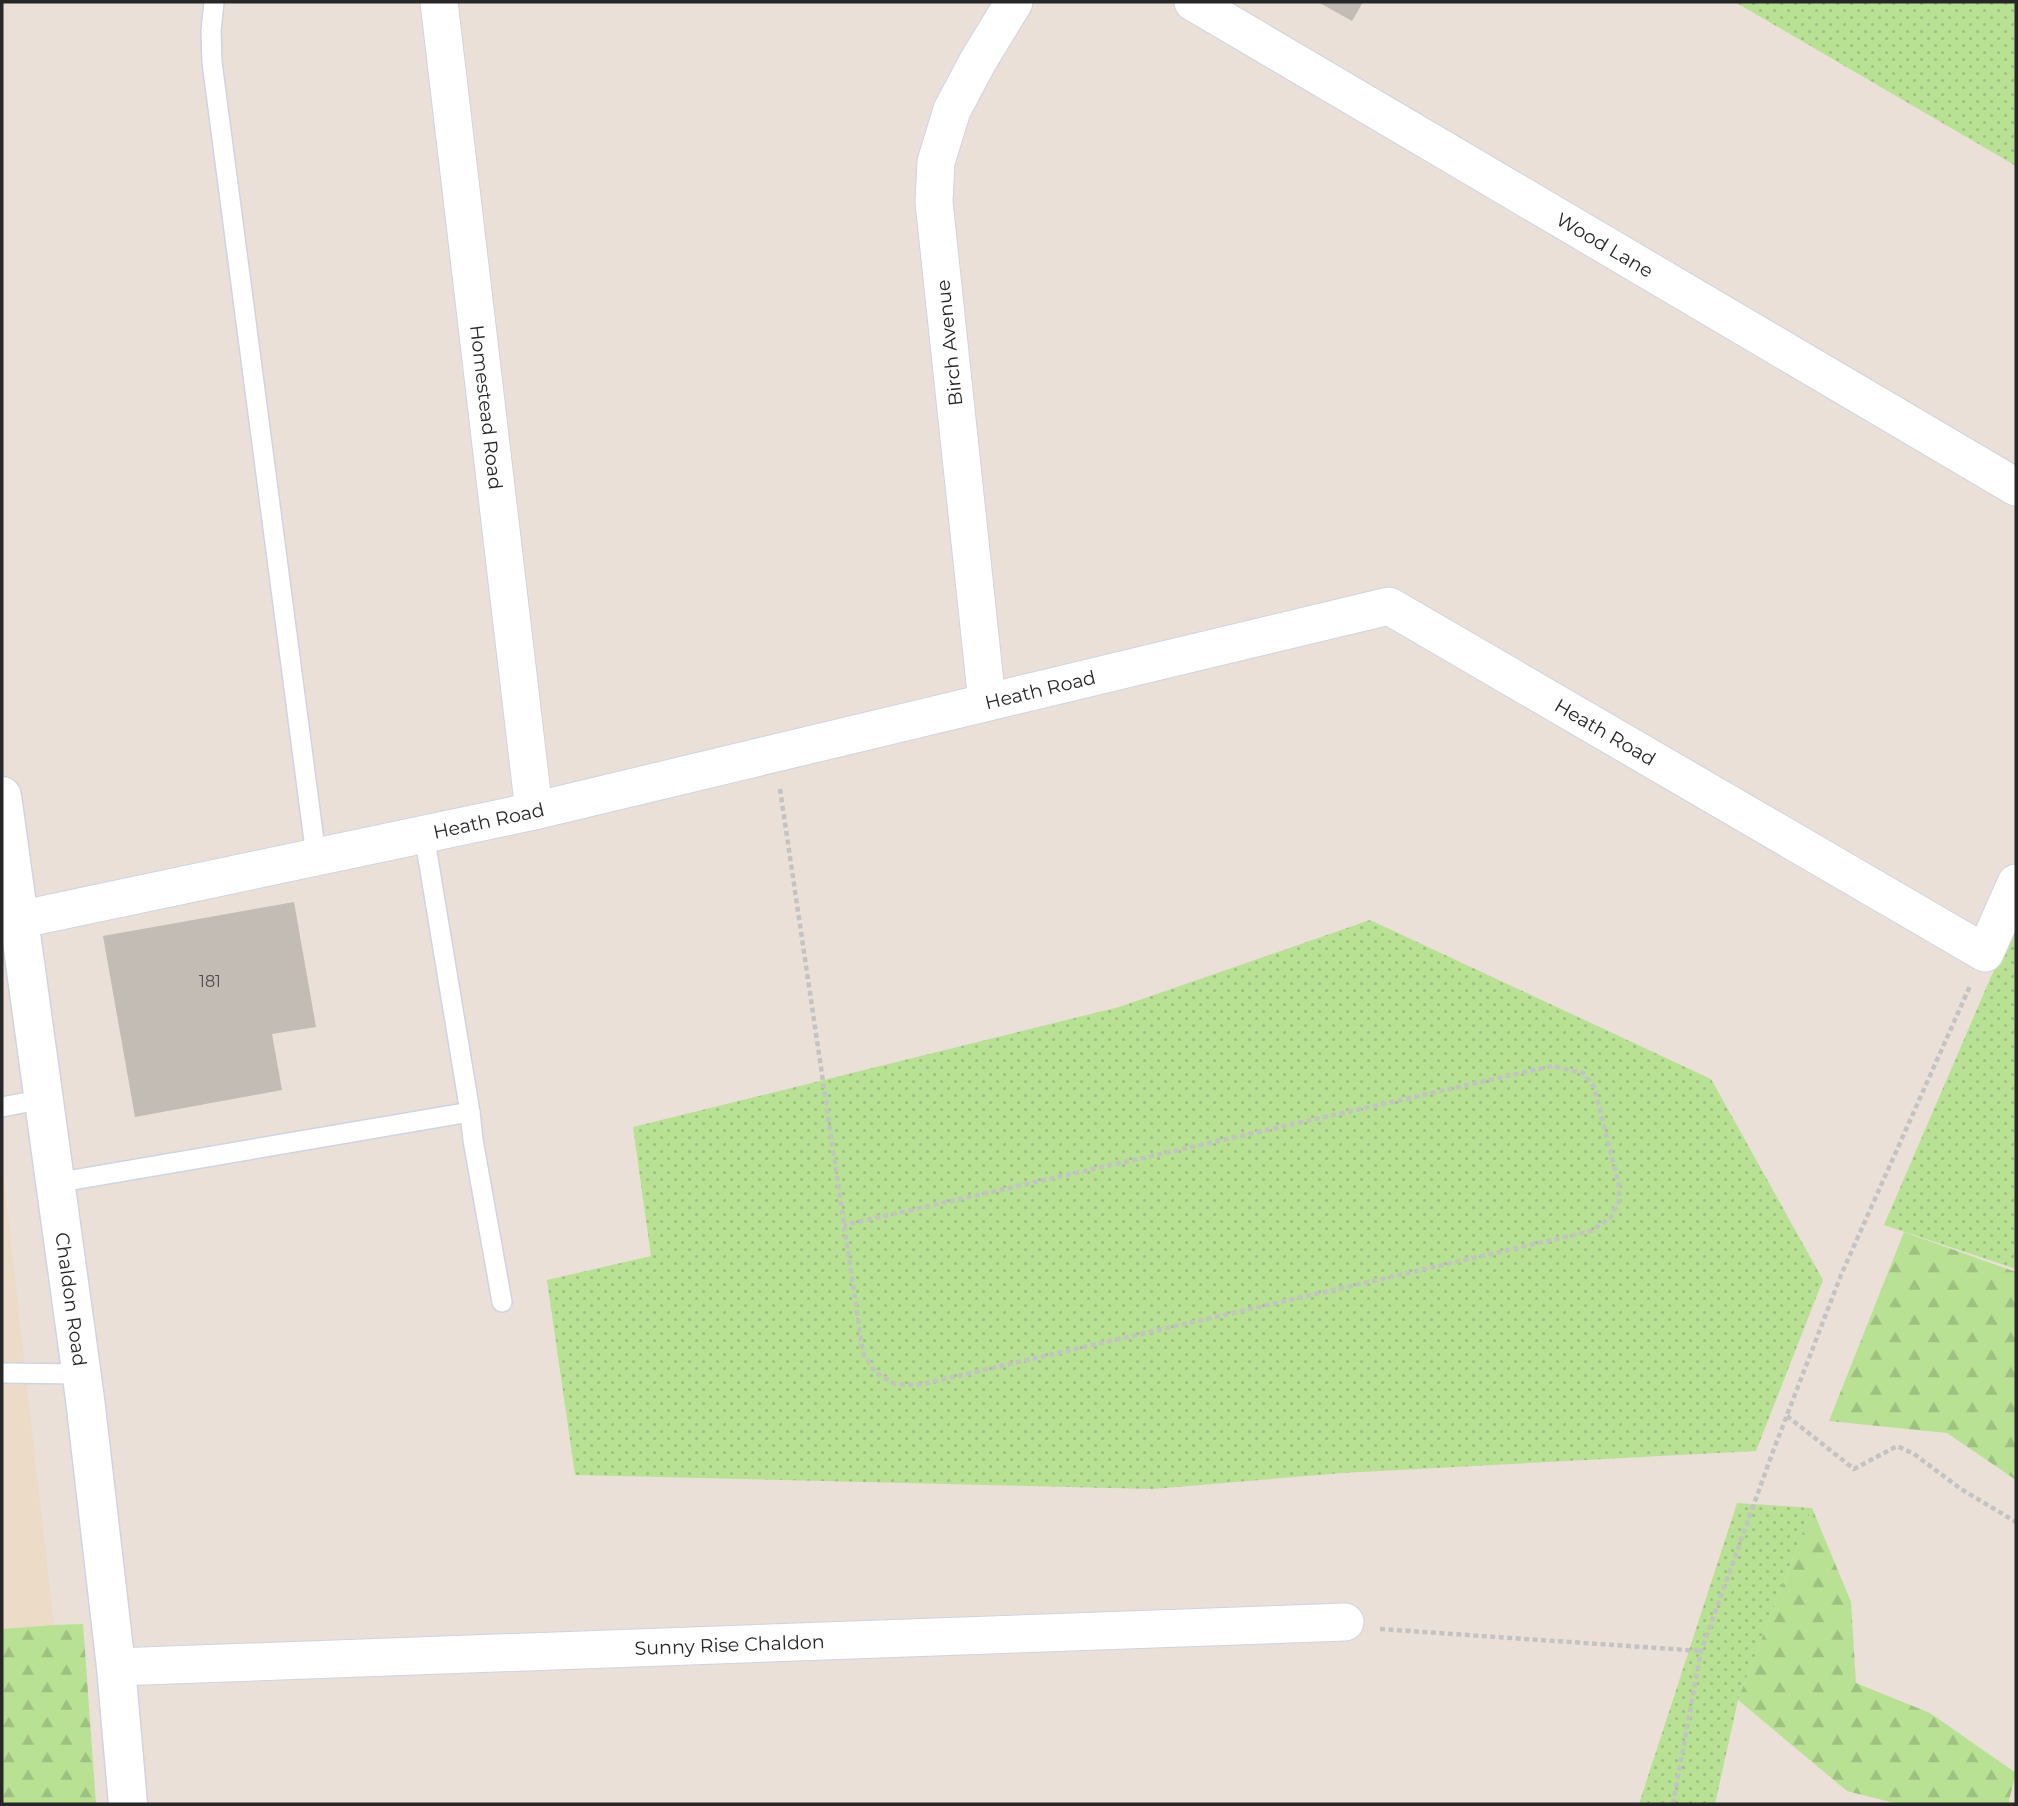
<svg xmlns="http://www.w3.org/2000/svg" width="2018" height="1806" font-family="Montserrat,sans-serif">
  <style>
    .education { fill: #ecdcc7 }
    .green { fill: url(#green-dots) }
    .forest { fill: url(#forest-firs) }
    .building { fill: #c2bcb4 }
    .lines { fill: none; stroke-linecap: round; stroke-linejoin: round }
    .lane-casing { stroke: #ced4e1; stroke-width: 22 }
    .street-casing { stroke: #ced4e1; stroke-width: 39 }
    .secondary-casing { stroke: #ced4e1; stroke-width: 41 }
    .path { stroke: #c3c3c3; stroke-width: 4.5; stroke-dasharray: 5 3.5; stroke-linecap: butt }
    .lane { stroke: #fff; stroke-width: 19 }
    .street { stroke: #fff; stroke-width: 37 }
    .secondary { stroke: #fff; stroke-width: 38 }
    .labels { text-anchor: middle; stroke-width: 5; stroke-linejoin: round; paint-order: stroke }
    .number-label { font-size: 16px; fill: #4e4c4a }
    .street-label { font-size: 19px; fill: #272727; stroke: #fff }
  </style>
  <defs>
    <pattern id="green-dots" width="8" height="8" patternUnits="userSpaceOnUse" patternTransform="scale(1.75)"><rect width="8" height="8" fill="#b8e194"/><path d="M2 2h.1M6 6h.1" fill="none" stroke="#9ec180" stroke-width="1.8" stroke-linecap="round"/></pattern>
    <pattern id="forest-firs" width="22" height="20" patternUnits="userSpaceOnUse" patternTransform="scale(1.75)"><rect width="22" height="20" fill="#b8e194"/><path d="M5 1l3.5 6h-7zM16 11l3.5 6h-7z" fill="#9ec180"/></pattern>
  </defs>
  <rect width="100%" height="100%" fill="#eae0d8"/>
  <path class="education" d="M2,1161L54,1625L2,1629Z"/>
  <g class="green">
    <path d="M1735,2H2016V166Z"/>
    <path d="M1370,920L1711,1079L1823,1280L1756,1451L1342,1473L1153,1489L575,1475L547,1280L651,1256L633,1127L1119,1007Z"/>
    <path d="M2016,923V1269L1884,1225L1990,979Z"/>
    <path d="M1737,1503L1812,1508L1738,1700L1715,1804H1639Z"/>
  </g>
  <g class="forest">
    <path d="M1904,1232L2016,1272V1480L1947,1433L1829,1421Z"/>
    <path d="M1812,1508L1851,1602L1856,1683L1930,1713L2016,1773L2008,1804H1898L1847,1791L1738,1700Z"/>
    <path d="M83,1624L96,1804H2V1629L54,1625Z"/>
  </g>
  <g class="building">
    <path d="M1318,2H1363L1352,21Z"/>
    <path d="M294,902L316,1027L272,1034L282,1090L135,1117L103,936Z"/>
  </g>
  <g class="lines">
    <defs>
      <g id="lane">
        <path d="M214,2L211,31L212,62L316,856"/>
        <path d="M424,834L470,1112L473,1140L502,1302"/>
        <path d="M2,1107L43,1099"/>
        <path d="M55,1183L470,1112"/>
        <path d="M2,1373L82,1374"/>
      </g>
      <g id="street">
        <path id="s1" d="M439,2L534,811"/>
        <path id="s2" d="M1193,2L2016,487"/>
        <path d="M987,702L934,202L936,162L952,110L978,61L1014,2"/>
        <path id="s3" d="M18,920L534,811L1389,606L1985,953L2016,883"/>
        <path id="s4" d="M116,1667L1345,1622"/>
      </g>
      <g id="secondary">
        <path id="s5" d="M2,796L85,1399L116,1667L128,1804"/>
      </g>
    </defs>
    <use href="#lane" class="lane-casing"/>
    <use href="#street" class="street-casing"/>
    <use href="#secondary" class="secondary-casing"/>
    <g class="path">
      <path d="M780,789L863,1353L876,1373L895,1384L918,1385L1591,1231L1610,1218L1619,1202V1185L1594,1087L1583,1073L1552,1066L844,1225"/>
      <path d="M1787,1416L1854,1469L1897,1446L1914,1454L1961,1489L2016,1522"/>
      <path d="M1380,1629L1701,1651"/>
      <path d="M1673,1804L1701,1651L1772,1454L1841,1275L1970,986"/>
    </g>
    <use href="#lane" class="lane"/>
    <use href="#street" class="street"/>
    <use href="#secondary" class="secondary"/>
  </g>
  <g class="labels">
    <g class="number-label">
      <text x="210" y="987">181</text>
    </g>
    <g class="street-label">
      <text dy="7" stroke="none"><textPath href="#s2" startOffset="478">Wood Lane</textPath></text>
      <text transform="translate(949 343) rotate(-96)" y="7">Birch Avenue</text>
      <text dy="7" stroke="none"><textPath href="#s1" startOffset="408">Homestead Road</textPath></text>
      <text dy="7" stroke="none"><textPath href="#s3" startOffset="1048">Heath Road</textPath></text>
      <text dy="7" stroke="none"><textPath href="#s3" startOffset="1657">Heath Road</textPath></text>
      <text dy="7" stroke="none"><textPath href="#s3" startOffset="481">Heath Road</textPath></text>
      <text dy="7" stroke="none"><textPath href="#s5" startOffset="508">Chaldon Road</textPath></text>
      <text dy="7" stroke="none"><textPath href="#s4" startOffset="614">Sunny Rise Chaldon</textPath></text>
    </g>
  </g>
  <rect width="2018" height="1806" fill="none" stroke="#272727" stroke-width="7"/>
</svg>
